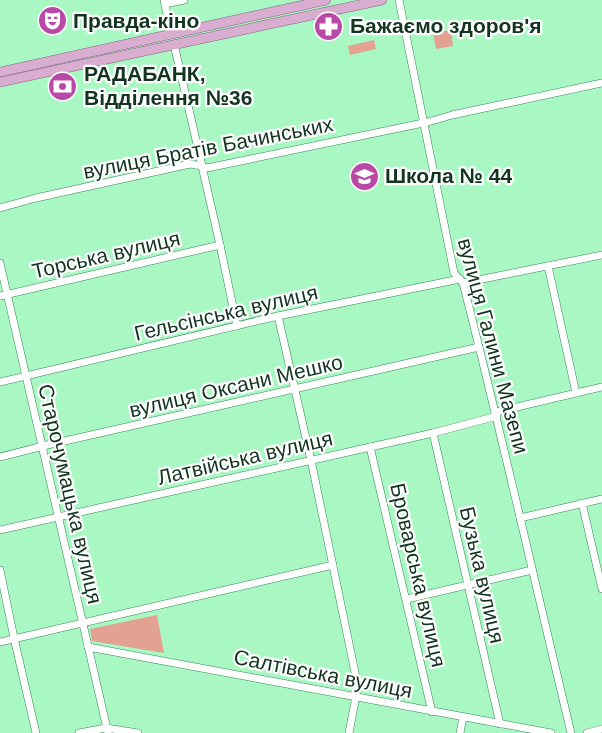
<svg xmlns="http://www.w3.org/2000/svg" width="602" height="733" font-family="Helvetica,sans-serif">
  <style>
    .green { fill: #e2a191 }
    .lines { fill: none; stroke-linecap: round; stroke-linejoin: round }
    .minor-casing { stroke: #368556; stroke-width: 8 }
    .major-casing { stroke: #83607e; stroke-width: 10 }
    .minor { stroke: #fff; stroke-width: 7 }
    .major { stroke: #d9add0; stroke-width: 9 }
    .labels { text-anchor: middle; stroke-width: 4.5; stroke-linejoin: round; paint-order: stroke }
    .poi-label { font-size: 21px; font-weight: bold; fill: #133420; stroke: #fff; text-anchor: start }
    .street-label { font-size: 21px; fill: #133420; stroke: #fff }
  </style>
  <rect width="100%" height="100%" fill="#a9f8c3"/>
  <g class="green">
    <path d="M451,30L453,46L436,49L433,33Z"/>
    <path d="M374,40L376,49L350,55L348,46Z"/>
    <path d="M157,615L164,653L92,641L90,629Z"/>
  </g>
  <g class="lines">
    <defs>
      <g id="minor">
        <path d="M164,0L171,34"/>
        <path d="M399,0L454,273L463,283C501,432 535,583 571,733"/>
        <path d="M165,4L184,0"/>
        <path d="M174,44L220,245L237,326"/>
        <path d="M0,208L36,198L190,164L202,166L207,168L428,122L452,115L602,83"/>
        <path d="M0,263L108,733"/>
        <path d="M548,266L576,393"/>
        <path d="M463,283L602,255"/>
        <path d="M0,296L220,245"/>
        <path d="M278,316L311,460L357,682L356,696L349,733"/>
        <path d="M0,382L278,316L460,279"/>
        <path d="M496,412L602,387"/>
        <path d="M433,433L500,724"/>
        <path d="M370,447L432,712"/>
        <path d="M0,457L47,445L479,347"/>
        <path d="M582,503L602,589"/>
        <path d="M520,518L602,499"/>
        <path d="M0,530L433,433L497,416"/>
        <path d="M0,570L14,638L36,733"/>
        <path d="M407,599L532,570"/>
        <path d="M0,642L333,565"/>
        <path d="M88,647L551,733"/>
        <path d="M79,733L106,728L138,733"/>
        <path d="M460,733L463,717"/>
        <path d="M587,733L602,729"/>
      </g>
      <g id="major">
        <path d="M0,72L326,0"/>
        <path d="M0,82L382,0"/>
      </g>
    </defs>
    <use href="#minor" class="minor-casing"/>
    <use href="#major" class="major-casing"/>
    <use href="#minor" class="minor"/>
    <use href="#major" class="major"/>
  </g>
  <defs>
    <symbol id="theatre-disc" viewBox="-11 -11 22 22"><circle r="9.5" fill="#b949a7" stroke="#fff"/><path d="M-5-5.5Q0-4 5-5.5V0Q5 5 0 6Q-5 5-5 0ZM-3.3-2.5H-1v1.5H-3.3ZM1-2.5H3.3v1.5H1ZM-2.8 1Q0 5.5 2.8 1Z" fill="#fff"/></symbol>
    <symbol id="pharmacy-disc" viewBox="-11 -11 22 22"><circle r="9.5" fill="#b949a7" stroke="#fff"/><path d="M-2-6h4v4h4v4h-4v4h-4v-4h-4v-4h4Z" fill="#fff"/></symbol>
    <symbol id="bank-disc" viewBox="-11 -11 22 22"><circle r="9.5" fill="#b949a7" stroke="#fff"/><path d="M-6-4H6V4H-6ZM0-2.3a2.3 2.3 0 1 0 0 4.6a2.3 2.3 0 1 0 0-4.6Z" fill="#fff"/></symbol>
    <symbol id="school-disc" viewBox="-11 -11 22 22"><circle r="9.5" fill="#b949a7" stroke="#fff"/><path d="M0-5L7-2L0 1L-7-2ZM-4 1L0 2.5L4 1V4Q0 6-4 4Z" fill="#fff"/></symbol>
  </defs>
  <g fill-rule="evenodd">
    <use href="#theatre-disc" x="36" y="4" width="33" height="33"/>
    <use href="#pharmacy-disc" x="312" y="10" width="33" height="33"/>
    <use href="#bank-disc" x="46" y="70" width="33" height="33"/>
    <use href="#school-disc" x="348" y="160" width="33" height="33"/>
  </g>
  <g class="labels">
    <g class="poi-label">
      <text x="73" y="28">Правда-кіно</text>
      <text x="350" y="33">Бажаємо здоров'я</text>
      <text x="84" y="81">РАДАБАНК,<tspan x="84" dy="24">Відділення №36</tspan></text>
      <text x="385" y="183">Школа № 44</text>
    </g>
    <g class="street-label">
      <text transform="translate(208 148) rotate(-11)" y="7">вулиця Братів Бачинських</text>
      <text transform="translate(106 255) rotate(-13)" y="7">Торська вулиця</text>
      <text transform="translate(226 313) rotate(-13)" y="7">Гельсінська вулиця</text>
      <text transform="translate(493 346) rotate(75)" y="7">вулиця Галини Мазепи</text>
      <text transform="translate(236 386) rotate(-13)" y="7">вулиця Оксани Мешко</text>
      <text transform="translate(245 458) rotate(-13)" y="7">Латвійська вулиця</text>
      <text transform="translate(70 494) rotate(77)" y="7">Старочумацька вулиця</text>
      <text transform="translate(418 575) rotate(77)" y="7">Броварська вулиця</text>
      <text transform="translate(482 575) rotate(77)" y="7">Бузька вулиця</text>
      <text transform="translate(323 674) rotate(11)" y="7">Салтівська вулиця</text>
    </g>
  </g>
</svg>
